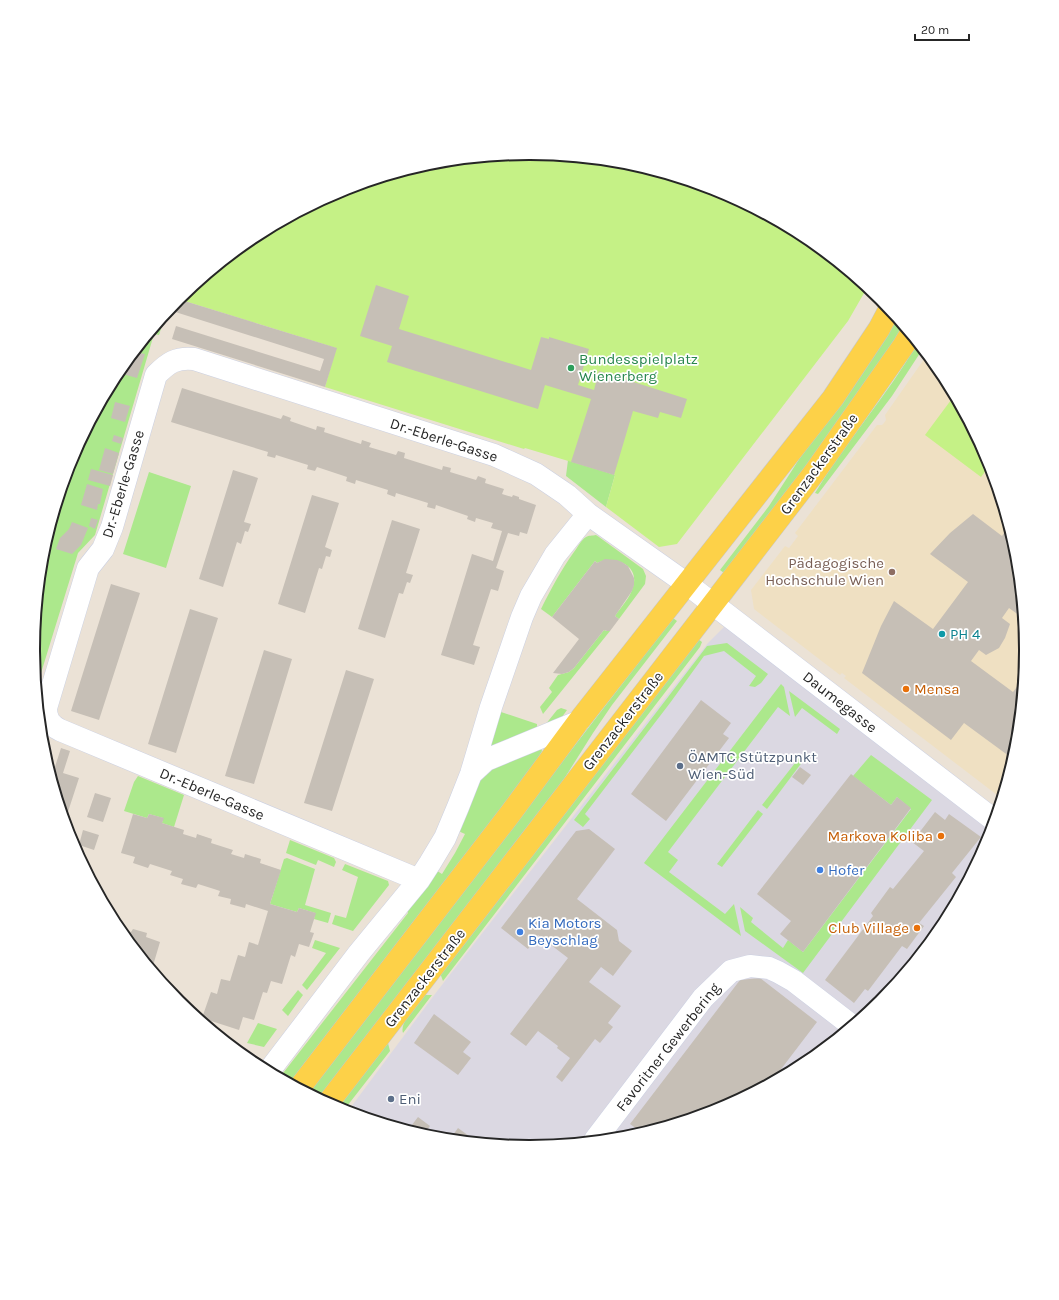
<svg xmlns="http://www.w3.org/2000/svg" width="1059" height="1300" font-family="Karla,sans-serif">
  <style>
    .industrial { fill: #dbd8e2 }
    .education { fill: #efe0c2 }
    .green { fill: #ace88c }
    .pitch { fill: #c5f186 }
    .building { fill: #c6bfb6 }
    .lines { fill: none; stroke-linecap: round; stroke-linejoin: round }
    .street-casing { stroke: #cbd0e2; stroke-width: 23 }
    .primary-casing { stroke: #c7c7c7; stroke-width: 23 }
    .street { stroke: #fff; stroke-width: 22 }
    .primary { stroke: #fdd148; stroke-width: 22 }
    .leisure-dot { fill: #2e9e5b; stroke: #fff; stroke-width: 1.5 }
    .education-dot { fill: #8d6e63; stroke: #fff; stroke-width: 1.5 }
    .culture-dot { fill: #0f9aa8; stroke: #fff; stroke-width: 1.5 }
    .food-dot { fill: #e8710a; stroke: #fff; stroke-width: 1.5 }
    .service-dot { fill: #5c6f8a; stroke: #fff; stroke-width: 1.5 }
    .shop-dot { fill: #3f7fe0; stroke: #fff; stroke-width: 1.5 }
    .labels { text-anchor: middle; stroke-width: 3.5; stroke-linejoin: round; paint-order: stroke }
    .leisure-label { font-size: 15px; fill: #27864d; stroke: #fff; text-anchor: start }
    .street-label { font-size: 15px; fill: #262626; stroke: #fff }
    .education-label { font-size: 15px; fill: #785e54; stroke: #fff; text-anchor: end }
    .culture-label { font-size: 15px; fill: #0d838f; stroke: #fff; text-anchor: start }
    .food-label { font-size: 15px; fill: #c56008; stroke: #fff; text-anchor: end }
    .service-label { font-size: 15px; fill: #4e5e75; stroke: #fff; text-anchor: start }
    .shop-label { font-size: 15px; fill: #366cbe; stroke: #fff; text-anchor: start }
    .rim { fill: none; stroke: #262626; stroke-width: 2 }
  </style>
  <rect width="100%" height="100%" fill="#ebe2d6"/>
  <path class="industrial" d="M732 619 994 820 988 840 942 926 880 1001 805 1063 719 1109 626 1137 529 1146 432 1137 348 1111 438 990 708 643Z"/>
  <path class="education" d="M927 355 942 374 988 460 1017 553 1026 650 1016 747 1001 798 844 678 846 676 842 673 840 675 754 609 751 590 785 546 789 548 798 536 795 533 877 425H882L884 423 886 420 885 415Z"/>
  <path class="green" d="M165 316 159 335 154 334 95 535 78 553 37 686 33 650 43 553 71 460 117 374Z
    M896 318 904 327 842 420 724 573 720 570 769 506 816 433Z
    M917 344 922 350 892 396 818 494 815 493C846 441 887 396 917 344Z
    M568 460 615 475 606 507 566 476Z
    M149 472 191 486 166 568 123 554Z
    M596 535 599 537 643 569 646 576 645 584 619 619 615 616C621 607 630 598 633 587 640 565 615 555 597 563L595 561 552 617 541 609C551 589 561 570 574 552 578 547 581 540 586 537 589 535 592 536 596 535Z
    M673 618 677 621 612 705 593 733 564 779 320 1098 308 1092Z
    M604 630 607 631H610L543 714 540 707 552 692 549 688 558 675 569 672 574 668Z
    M698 639 702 642 700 647 443 981 440 973Z
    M727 643 768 674 761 683 755 687 749 686 756 676 724 651 704 656 670 703 585 814 590 819 583 827 574 820 707 646Z
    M781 684 784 687 790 716 778 707 668 852 678 860 669 872 725 914 734 904 741 936 644 863Z
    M789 691 840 729 837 734 802 708 795 717Z
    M561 708 567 710 562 717 545 725 557 710Z
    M498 711 537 724V730L488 752Z
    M541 748 542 751 534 765 290 1082 280 1077 408 913 406 907 434 869 442 874 455 853 465 834 456 830 484 770Z
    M871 755 932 800 803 973 745 931 740 907 753 918 751 922 783 948 788 940 803 952 911 809 897 797 891 805 853 776Z
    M799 758 803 761 767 809 762 805Z
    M138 776 184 795 174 827 162 823 163 818 149 814 147 818 124 811 134 782Z
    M758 810 763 814 722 867 717 864Z
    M290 840 334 858 336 862 334 867 318 860 316 865 286 853Z
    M287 858 315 869 305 905 331 913 328 923 314 919 315 913 299 908 297 912 270 904 284 859Z
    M345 864 388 881 389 885 353 931 332 924 335 915 346 918 358 877 342 870Z
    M315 940 340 948 307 990 302 985 326 953 312 948Z
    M298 990 303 995 288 1016 282 1010Z
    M424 995H432L403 1033C399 1022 418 1004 424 995Z
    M258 1023 277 1029 264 1047 247 1043Z
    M388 1043 390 1051 344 1110 337 1108Z"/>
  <path class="pitch" d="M530 154 627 163 720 191 806 237 867 288 848 321 677 544 659 547 606 507 615 475 525 448 524 449 325 387 336 348 178 299 254 237 340 191 433 163Z
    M954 396 988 460 990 465 981 477 925 435Z"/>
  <path class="building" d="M376 285 409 296 399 329 531 370 541 337 549 339V337L589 349 578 385 594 390 599 371 687 399 681 418 660 412 658 418 633 411 614 475 571 462 591 399 545 385 538 409 387 362 392 346 360 336Z
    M178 299 337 348 325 387 172 339 176 326 320 371 324 359 169 310Z
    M135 352 145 354 137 378 119 373Z
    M182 388 281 419 283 415 291 418 290 421 316 430 317 426 325 428 324 432 361 444 362 440 371 443 369 447 396 455 398 451 405 453 404 458 442 470 443 466 451 468 450 472 476 480 478 476 486 479 485 483 504 489 502 494 512 497 513 495 519 497V499L536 505 527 534 520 532 519 536 508 533 496 568 504 571 498 591 491 589 473 645 480 647 474 665 441 655 472 554 493 561 502 531 491 528 493 523 476 518 475 522 467 519 468 516 436 505 435 509 427 507 428 503 396 493 395 497 387 494 388 490 356 480 355 484 346 481 347 477 317 467 315 471 307 469 308 465 276 455 275 458 267 456 268 452 171 422Z
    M115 402 130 406 125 422 111 418Z
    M114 435 123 438 121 444 112 441Z
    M105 448 119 453 113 474 99 470Z
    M91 469 113 475 110 486 88 480Z
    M233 470 258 478 244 522 251 524 248 532 245 531 241 544 237 542 223 587 199 579Z
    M87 484 103 489 100 504H98L97 510 81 505Z
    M312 495 339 503 325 547 332 550 330 557 326 556 322 569 319 568 305 613 278 604Z
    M973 514 1002 536 1008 527 1017 553 1023 618 1009 608 1002 618 1010 624 1005 638 999 648 986 655 979 650 971 661 1013 692 1023 679 1016 747 1013 759 964 723 951 740 862 673 881 626 894 601 933 629 968 582 930 554 950 533Z
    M91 518 98 520 95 529 89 526Z
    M392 520 420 529 406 573 413 575 410 583 407 582 403 594 399 593 385 638 358 629Z
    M72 522 88 528 81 545 72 554 56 549 60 538 69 529Z
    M605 559 617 560 622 562 628 566 634 578V585L632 591 615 616 619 619 610 631H607L604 630 574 668 569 672 562 674 553 673 579 639 552 617 595 561 597 563Z
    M111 584 140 593 99 720 71 711Z
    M190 609 218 618 176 753 148 744Z
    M264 650 292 659 254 784 225 776Z
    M346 670 374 679 332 811 304 803Z
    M701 700 731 723 723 734 729 738 666 821 631 794Z
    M61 748 70 751 63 773 79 778 65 821 49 768 54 770Z
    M800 767 811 775 803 785 792 777Z
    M851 774 891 805 897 797 911 808 803 952 780 934 791 921 757 894Z
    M95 793 111 798 103 822 87 817Z
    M935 812 945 820 949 814 981 837 952 873 956 877 919 923 924 926 907 949 902 946 868 991 865 989 854 1003 825 980 873 916 871 913 890 887 893 889 924 851 912 842Z
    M133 814 147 818 149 814 164 818 162 823 184 830 183 834 196 838 197 834 212 839 211 843 233 850 231 854 244 858 245 854 261 859 260 863 281 870 270 904 297 912 299 908 316 913 310 932 314 933 309 947 299 944 295 957 291 955 282 984 271 981 267 993 263 992 254 1020 243 1017 239 1030 202 1018 211 992 217 994 221 979 230 981 238 955 245 957 249 942 258 945 268 911 246 904 245 908 230 904 231 899 218 896 220 891 214 889 198 884 196 888 181 884 183 879 170 875 172 871 150 864 148 868 133 863 135 857 121 853Z
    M589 829 615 849 577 899 617 930 619 941 632 951 613 976 601 967 589 982 621 1006 608 1023 613 1027 600 1043 595 1039 562 1082 556 1077 570 1058 557 1048 558 1046 538 1031 526 1046 510 1034 568 958 538 935 528 949 501 928 576 831Z
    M83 830 99 835 94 850 79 845Z
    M119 928 131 932 133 929 147 933 146 937 160 942 152 969Z
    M760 978 817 1022 772 1081 719 1109 641 1132 630 1124 740 980Z
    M434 1014 471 1042 463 1052 471 1058 458 1075 414 1043Z
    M418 1117 430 1126 424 1134 408 1130Z
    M458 1128 476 1141 450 1139Z"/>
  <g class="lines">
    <defs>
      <path id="street" d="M471 774 486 760 578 722
        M419 880 60 730C50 725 46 719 46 708L88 568 103 549 112 527 156 375C168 363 176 357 194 359L494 455 536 474 567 495 588 514 687 584 994 820
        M269 1071 359 953 419 880 430 863 445 838 458 807 471 774 491 707 522 617 531 596 555 555 588 514
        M595 1140 703 998 731 971 750 966 769 968 778 972 794 981 851 1025"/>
      <path id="primary" d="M300 1087 510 814 578 722 833 398 879 329 889 310
        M328 1103 814 473 904 345 910 335"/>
    </defs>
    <use href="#street" class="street-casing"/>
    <use href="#primary" class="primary-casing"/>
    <use href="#street" class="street"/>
    <use href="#primary" class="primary"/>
  </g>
  <circle class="leisure-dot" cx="571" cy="368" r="4"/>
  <circle class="education-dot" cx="892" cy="572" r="4"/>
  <circle class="culture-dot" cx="942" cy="634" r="4"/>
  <g class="food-dot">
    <circle cx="906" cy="689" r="4"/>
    <circle cx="941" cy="836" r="4"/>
    <circle cx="917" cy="928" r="4"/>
  </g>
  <g class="service-dot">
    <circle cx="680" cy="766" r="4"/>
    <circle cx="391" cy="1099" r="4"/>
  </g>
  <g class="shop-dot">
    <circle cx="820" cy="870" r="4"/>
    <circle cx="520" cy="932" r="4"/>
  </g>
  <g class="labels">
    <g class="leisure-label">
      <text x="579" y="364">Bundesspielplatz<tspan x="579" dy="17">Wienerberg</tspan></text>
    </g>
    <g class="street-label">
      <text transform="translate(444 440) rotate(18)" y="5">Dr.-Eberle-Gasse</text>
      <text transform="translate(819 464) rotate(-54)" y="5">Grenzackerstraße</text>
      <text transform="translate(123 484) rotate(-73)" y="5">Dr.-Eberle-Gasse</text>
      <text transform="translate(840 702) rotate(38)" y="5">Daumegasse</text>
      <text transform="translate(623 721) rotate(-52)" y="5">Grenzackerstraße</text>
      <text transform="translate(212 794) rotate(23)" y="5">Dr.-Eberle-Gasse</text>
      <text transform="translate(425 978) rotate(-52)" y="5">Grenzackerstraße</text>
      <text transform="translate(668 1047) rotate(-52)" y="5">Favoritner Gewerbering</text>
    </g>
    <g class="education-label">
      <text x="884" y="568">Pädagogische<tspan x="884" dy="17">Hochschule Wien</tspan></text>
    </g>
    <g class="culture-label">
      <text x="950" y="639">PH 4</text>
    </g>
    <g class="food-label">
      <text x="914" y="694" text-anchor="start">Mensa</text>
      <text x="933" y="841">Markova Koliba</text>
      <text x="909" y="933">Club Village</text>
    </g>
    <g class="service-label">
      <text x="688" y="762">ÖAMTC Stützpunkt<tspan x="688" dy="17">Wien-Süd</tspan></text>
      <text x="399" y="1104">Eni</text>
    </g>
    <g class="shop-label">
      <text x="828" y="875">Hofer</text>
      <text x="528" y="928">Kia Motors<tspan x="528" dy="17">Beyschlag</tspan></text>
    </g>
  </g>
  <path d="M0 0H1059V1300H0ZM529 160H530A489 489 0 0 1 1019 649V651A489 489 0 0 1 530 1140H529A489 489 0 0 1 40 651V649A489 489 0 0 1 529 160Z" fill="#fff" fill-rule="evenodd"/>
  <path class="rim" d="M529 160H530A489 489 0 0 1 1019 649V651A489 489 0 0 1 530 1140H529A489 489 0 0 1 40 651V649A489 489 0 0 1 529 160Z"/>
  <path d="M915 34v6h54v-6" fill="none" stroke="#262626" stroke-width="2"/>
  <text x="921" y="34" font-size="12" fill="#262626" stroke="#ffffff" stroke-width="3" paint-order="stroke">20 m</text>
</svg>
